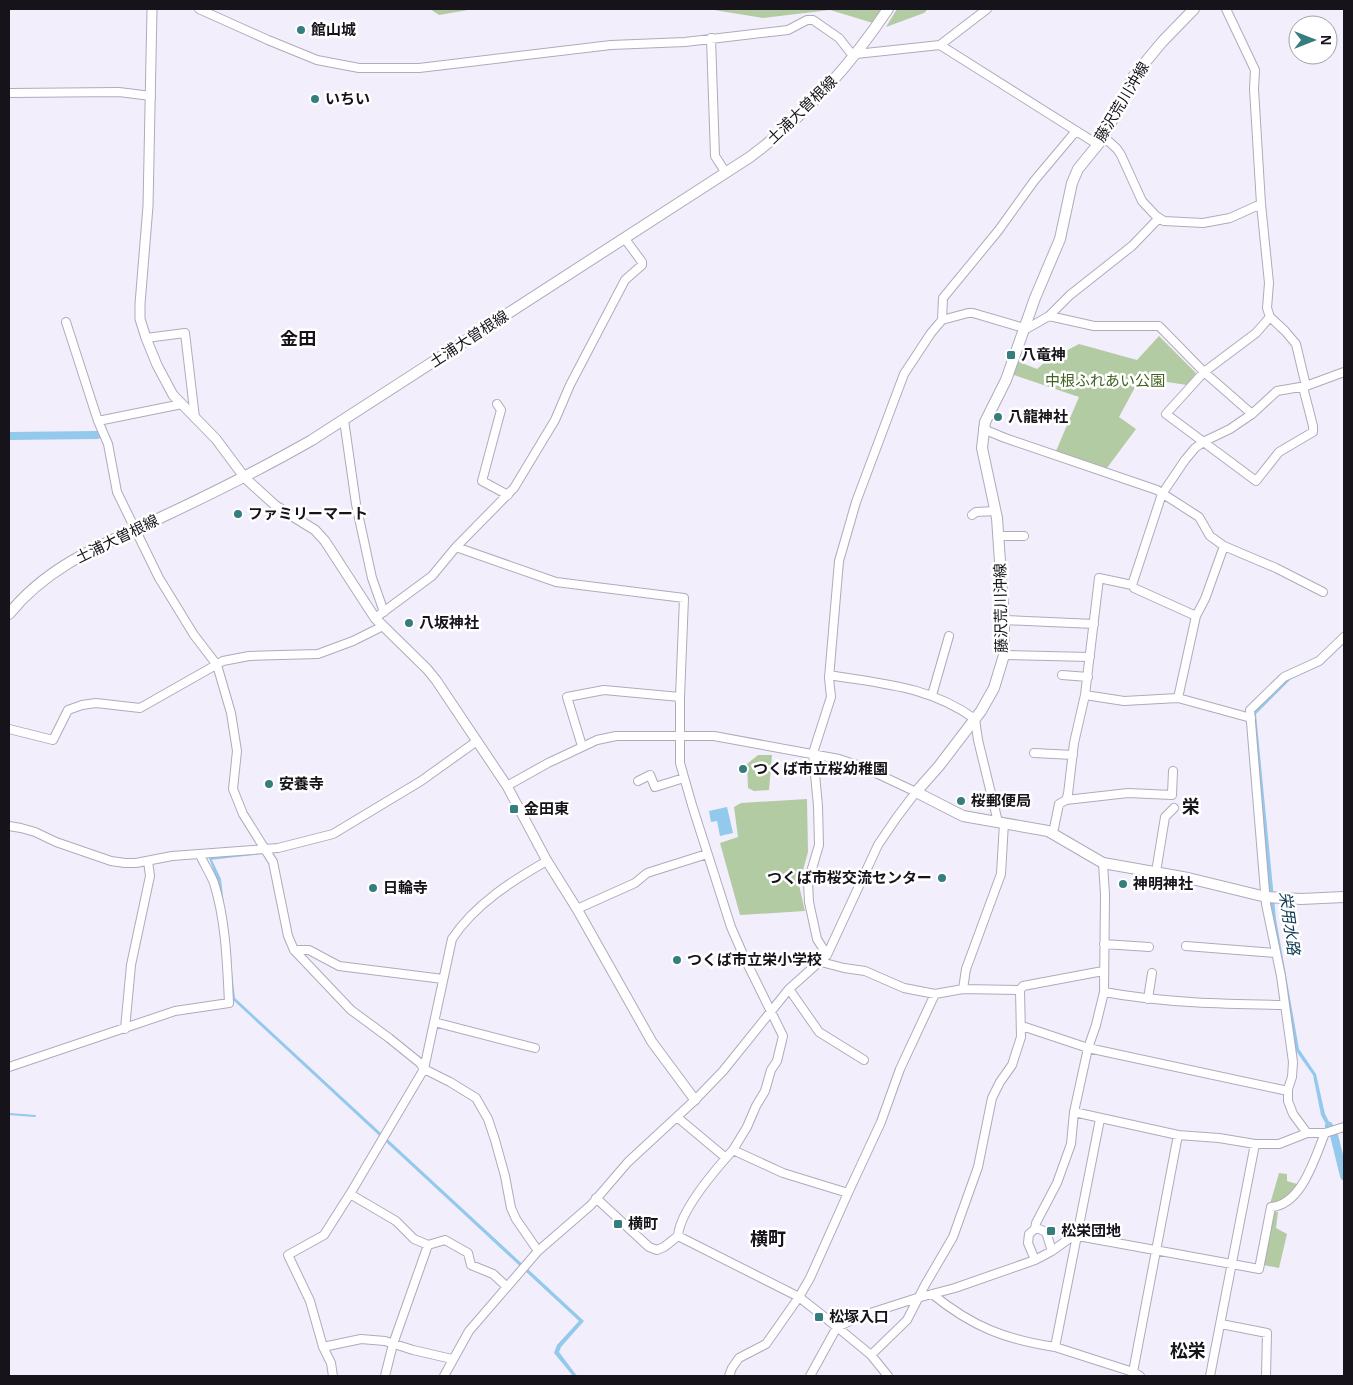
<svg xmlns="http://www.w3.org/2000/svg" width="1353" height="1385" font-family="Arial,'Noto Sans JP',sans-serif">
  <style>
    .green { fill: #b3cba3 }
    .water { fill: #92c9ec }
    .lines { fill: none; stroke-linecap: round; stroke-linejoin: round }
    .stream { stroke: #92c9ec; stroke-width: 2 }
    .canal { stroke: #92c9ec; stroke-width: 8 }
    .minor-casing { stroke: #b0aabb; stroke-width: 10 }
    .tertiary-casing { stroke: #b0aabb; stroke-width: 11 }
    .secondary-casing { stroke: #b0aabb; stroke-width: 12 }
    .minor { stroke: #fff; stroke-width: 8 }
    .tertiary { stroke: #fff; stroke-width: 9 }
    .secondary { stroke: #fff; stroke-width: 10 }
    .poi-dot { fill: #357e7d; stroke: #fff; stroke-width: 2 }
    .labels { text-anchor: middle; stroke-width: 5; stroke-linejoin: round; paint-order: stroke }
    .poi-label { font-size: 15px; font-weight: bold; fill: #16131a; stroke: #fff; text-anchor: start }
    .street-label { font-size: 15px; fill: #16131a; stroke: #fff }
    .park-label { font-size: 15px; fill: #3f631f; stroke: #fff }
    .water-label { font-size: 16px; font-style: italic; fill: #0e3c54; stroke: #fff }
    .quarter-label { font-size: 18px; font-weight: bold; fill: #16131a; stroke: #fff }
  </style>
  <rect width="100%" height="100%" fill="#f3eefc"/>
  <path class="green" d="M430 9H474L439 15Z
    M708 9H881L873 23 830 10 763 18Z
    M897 9H928L924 13 886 27Z
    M1159 336 1196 373 1187 385 1140 378 1119 417 1136 429 1107 468 1056 451 1079 397 1011 374 1017 361 1037 369 1045 362 1079 344 1137 360Z
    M758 755H772L769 790 754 791 748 788 747 764Z
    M807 799 808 852 799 885 805 911 740 915 720 843 738 837 734 807 741 803Z
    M1279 1173 1287 1174V1181L1297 1184C1292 1195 1284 1204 1270 1204Z
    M1273 1211 1278 1212 1276 1228 1287 1234 1279 1268 1263 1265Z"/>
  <path class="water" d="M1344 640V644L1322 665 1291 679 1256 714 1276 919 1299 1049 1316 1074 1325 1114 1336 1135 1332 1136 1321 1115 1313 1075 1296 1051 1272 919 1253 711 1288 676 1319 663Z
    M727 807 733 833 720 836 717 821 711 822 709 811Z
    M209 858 212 860 221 879 235 998 584 1321 561 1347 559 1352 577 1376H573L554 1353 557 1345 579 1321 232 999 217 880Z"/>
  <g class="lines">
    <path class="stream" d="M210 859 262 853
      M9 1114 35 1116"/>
    <path class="canal" d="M9 436 97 435
      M1329 1126 1334 1135 1344 1176"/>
    <defs>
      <path id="minor" d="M199 9 268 40 317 60 359 68H419L611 45 685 42 788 30 807 20H813L839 38 850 52 856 54 940 45 987 9
        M1226 9 1255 70 1254 89 1261 204 1269 283 1267 308 1270 317 1285 331 1296 344 1306 386
        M711 38 715 156 726 173
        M940 45 1097 144
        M9 93 119 92 151 96
        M1104 137 1117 149 1121 155 1142 201 1156 216 1164 221 1203 223 1230 218 1261 204
        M1049 316 1070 295 1132 246 1159 218
        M1270 317 1256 333 1204 372 1166 414 1256 481 1279 452 1313 432V426L1303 387
        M942 320 943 298 998 231 1034 181 1076 131
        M66 322 98 421 108 444 117 492 159 578 194 635 217 665 231 713 237 751 233 789 243 814 273 862 288 936 294 950 351 1010 389 1038 420 1063 424 1069 450 1082 476 1098 488 1119 495 1140 505 1176 511 1208 516 1219 538 1251
        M146 338 185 333 195 418
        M497 404 501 410 482 481 508 495
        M344 420 356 504 372 578 384 612
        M98 421 182 404
        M983 429 1005 438 1157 490 1199 517 1210 536 1224 546 1276 568 1323 592
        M972 515 976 512 996 511
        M999 536H1024
        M456 547 556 582 684 598 680 697V763L692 805 731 927 745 959 783 1036 777 1061 771 1070 765 1091 756 1106 747 1127 733 1150 783 1173 848 1193 810 1278 799 1297 766 1344 739 1358 732 1368 729 1376
        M1196 616 1205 599 1224 546
        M375 618 432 576 456 547 514 488 555 420 570 385 625 280 642 265V262L625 239
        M1004 620 1094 624
        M1004 655 1090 657
        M829 675C883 684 929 686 975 719L978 740 998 822
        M1062 675 1088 677
        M932 695 949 636
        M1085 695 1124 701 1178 698 1196 616 1134 588 1132 585
        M1178 698 1251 718
        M9 729 53 740 68 710 82 705 96 703 140 708 223 661 249 656 318 654 353 641 383 626
        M582 746 567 697 604 690 680 697
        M1034 753 1073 755
        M638 781 650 775 655 787 684 778
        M1066 800 1128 793 1172 795 1173 771
        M9 826 21 828 35 832 56 842 111 861 125 863H136L172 856 278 848 333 834 421 781 477 741
        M1053 833 1059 804 1066 800 1068 794 1074 743 1085 695 1099 578 1132 585 1162 494 1185 460 1195 448 1205 441 1230 429 1252 414 1277 391 1306 386 1344 372
        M1156 872 1165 817 1174 808
        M577 909 635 883 647 873 707 854
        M1104 944 1149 947
        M1186 946 1276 953
        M294 950H309L339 966 443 979
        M827 955 817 939 809 902 808 882 819 845 818 806 813 753 831 697 829 678 839 561 856 502 904 374 931 333 942 320 968 313H973L1024 328H1028L1049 316 1094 326H1159L1204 372 1252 414
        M821 962 844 968 865 971 904 988 935 994 963 989 1020 990 1023 986 1103 971
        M789 989 819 1032 864 1060
        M963 989 966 969 1001 874 1004 823
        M1104 992C1164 1003 1224 1004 1285 1005
        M1148 999 1152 973
        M434 1022 535 1048
        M1022 1026 1088 1048 1288 1091
        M125 1029 131 965 150 876 148 861
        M9 1067 175 1011 229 1003C227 964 226 921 214 883 210 873 204 864 200 855
        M1074 1112 1178 1135 1219 1138 1255 1144H1279L1307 1133H1325L1344 1127
        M677 1117 726 1158
        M1100 1119 1055 1347 1133 1372 1140 1376
        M1307 1133 1293 1114 1288 1101V1089L1292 1077 1293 1062 1281 976 1266 904 1250 710 1284 677 1319 661 1344 637
        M848 1193 881 1122 900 1069 935 994
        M350 1194 396 1221 414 1239 428 1245 445 1240 468 1253 471 1265 493 1274 506 1286
        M596 1198 649 1247 657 1250 664 1247 678 1236 799 1297 837 1327 861 1316 917 1298 955 1288 1035 1260 1052 1251 1070 1238 1078 1236 1259 1269 1271 1207C1302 1205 1315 1157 1325 1133
        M1035 1229H1039L1046 1232 1052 1251
        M678 1236C680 1210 715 1170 733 1150
        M1035 1260 1028 1243 1029 1234 1035 1229 1036 1223 1057 1183 1071 1144 1074 1112 1088 1048 1096 1025 1104 992 1105 895 1103 863
        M932 1294C973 1327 1004 1339 1055 1347
        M1221 1324 1267 1333 1266 1376
        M323 1347 361 1339 385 1341 413 1350 452 1359
        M871 1355 907 1320 925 1285 953 1237 978 1167 992 1098 1000 1082 1012 1065 1021 1037 1020 990
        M1133 1372 1178 1135
        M333 1376 331 1363 323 1347 310 1301 288 1255 324 1235 350 1194 424 1069 452 939C474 905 513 880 547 861
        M385 1376 393 1344 428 1245
        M444 1376 469 1331 538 1251 591 1205 628 1162 695 1100 723 1071 789 989 827 955 878 845 897 817 916 792 863 767 839 759 714 736H616L597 740 548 763 507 786
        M810 1376 837 1327 871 1355 888 1376
        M1210 1376 1255 1144"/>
      <path id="tertiary" d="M152 9 148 206 140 304V319L146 338 157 365 173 395 216 439 245 478 276 506 315 530 325 541 375 618 427 669 436 680 507 786 547 861 577 909 652 1042 695 1100"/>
      <path id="secondary" d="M1194 9 1162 42 1133 77 1104 137 1078 169 1072 183 1060 239 1035 298 1006 380 985 422 982 448 997 518 1004 620V655L994 688 981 711 939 766 916 792 963 816 1048 831 1103 863 1188 878 1266 897 1301 899 1344 897
        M9 614C50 563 106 544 162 517 213 493 263 468 312 440L750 157C805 116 850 66 888 9"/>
    </defs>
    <use href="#minor" class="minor-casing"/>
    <use href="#tertiary" class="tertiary-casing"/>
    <use href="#secondary" class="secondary-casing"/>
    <use href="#minor" class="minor"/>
    <use href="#tertiary" class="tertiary"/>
    <use href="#secondary" class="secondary"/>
  </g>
  <g class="poi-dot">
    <circle cx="301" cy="30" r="5"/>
    <circle cx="315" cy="99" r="5"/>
    <rect x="1006" y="350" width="10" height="10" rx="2.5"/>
    <circle cx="998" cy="417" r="5"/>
    <circle cx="238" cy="514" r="5"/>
    <circle cx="409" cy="623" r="5"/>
    <circle cx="743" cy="769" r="5"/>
    <circle cx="269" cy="784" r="5"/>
    <circle cx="961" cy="801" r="5"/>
    <rect x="509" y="804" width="10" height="10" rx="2.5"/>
    <circle cx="942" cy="878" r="5"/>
    <circle cx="1123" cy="884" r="5"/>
    <circle cx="373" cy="888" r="5"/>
    <circle cx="677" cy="960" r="5"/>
    <rect x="613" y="1219" width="10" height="10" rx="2.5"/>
    <rect x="1046" y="1226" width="10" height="10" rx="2.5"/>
    <rect x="814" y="1312" width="10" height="10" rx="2.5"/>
  </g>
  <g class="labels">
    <g class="poi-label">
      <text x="311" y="35">館山城</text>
      <text x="325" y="104">いちい</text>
      <text x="1021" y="360">八竜神</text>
      <text x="1008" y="422">八龍神社</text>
      <text x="248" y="519">ファミリーマート</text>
      <text x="419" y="628">八坂神社</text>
      <text x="753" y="774">つくば市立桜幼稚園</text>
      <text x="279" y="789">安養寺</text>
      <text x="971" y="806">桜郵便局</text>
      <text x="524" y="814">金田東</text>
      <text x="932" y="883" text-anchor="end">つくば市桜交流センター</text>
      <text x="1133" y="889">神明神社</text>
      <text x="383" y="893">日輪寺</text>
      <text x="687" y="965">つくば市立栄小学校</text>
      <text x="628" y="1229">横町</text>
      <text x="1061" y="1236">松栄団地</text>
      <text x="829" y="1322">松塚入口</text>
    </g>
    <g class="street-label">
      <text transform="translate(1122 102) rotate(-59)" y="5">藤沢荒川沖線</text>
      <text transform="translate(802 110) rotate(-44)" y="5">土浦大曽根線</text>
      <text transform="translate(469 339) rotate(-33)" y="5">土浦大曽根線</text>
      <text transform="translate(117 539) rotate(-26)" y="5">土浦大曽根線</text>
      <text transform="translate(1001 608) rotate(-91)" y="5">藤沢荒川沖線</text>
    </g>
    <g class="park-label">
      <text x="1105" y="386">中根ふれあい公園</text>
    </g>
    <g class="water-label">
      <text transform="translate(1290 923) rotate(82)" y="6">栄用水路</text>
    </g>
    <g class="quarter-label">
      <text x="298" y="345">金田</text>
      <text x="1191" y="813">栄</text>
      <text x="768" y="1245">横町</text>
      <text x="1188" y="1357">松栄</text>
    </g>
  </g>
  <rect width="1353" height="1385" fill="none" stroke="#16131a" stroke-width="20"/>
  <g transform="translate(1313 40) rotate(90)"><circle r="24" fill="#ffffff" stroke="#a2a1a3"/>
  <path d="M0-4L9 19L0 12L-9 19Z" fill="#357e7d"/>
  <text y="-8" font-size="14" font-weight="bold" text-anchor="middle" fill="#16131a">N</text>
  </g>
</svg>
